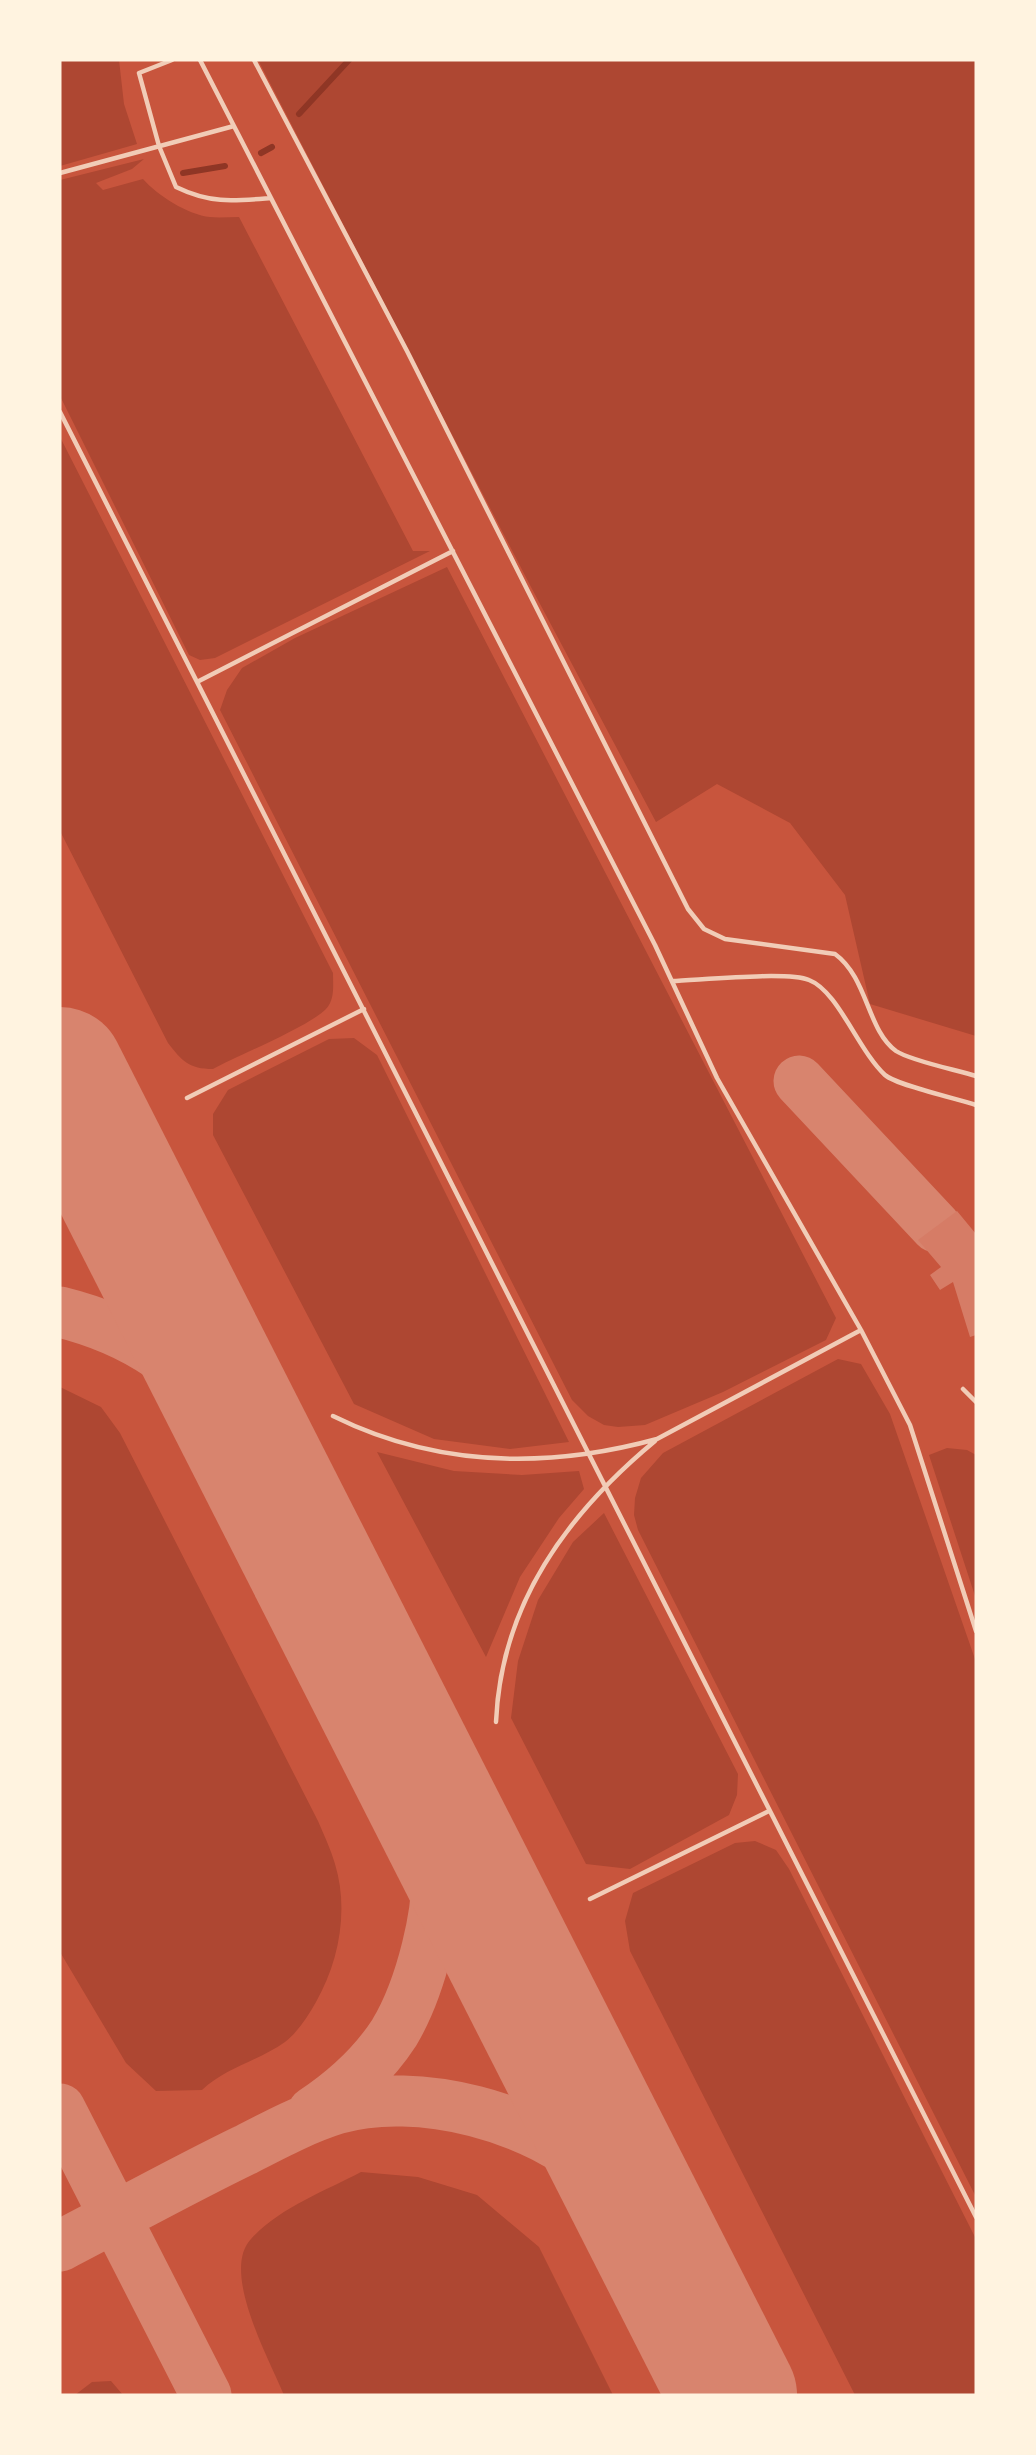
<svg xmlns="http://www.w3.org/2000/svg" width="1036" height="2455" font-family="'Roboto Condensed',sans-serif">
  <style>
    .green { fill: #ae4732 }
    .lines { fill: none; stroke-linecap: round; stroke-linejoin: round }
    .stream { stroke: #8f3625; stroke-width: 6 }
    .taxiway { stroke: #d8846e; stroke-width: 51 }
    .runway { stroke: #d8846e; stroke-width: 128 }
    .building { fill: #d67c66 }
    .service { stroke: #f1ccb7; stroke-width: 4.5 }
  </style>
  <rect width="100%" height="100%" fill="#c8553d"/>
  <path class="green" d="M60 60H119L124 104 137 144 60 166Z
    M258 60H976V1036L870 1004 845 895 790 823 717 784 656 822 531 587Z
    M144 159 132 169 96 183 103 190 143 179C157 195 188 215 210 217 219 218 229 217 239 217L413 551H430L215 658 200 660 189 655 60 396V180Z
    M60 437 333 973C333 986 335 999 326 1009 310 1026 237 1056 213 1069 189 1069 182 1061 168 1043L60 831Z
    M447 567 836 1318 826 1340 723 1392 645 1425 618 1427 604 1425 588 1416 572 1400 220 710 227 690 242 668 295 638Z
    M354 1038 377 1055 569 1442 510 1449 434 1439 354 1404 213 1135V1114L228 1090 329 1039Z
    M838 1359 861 1364 890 1414 976 1662V2197L638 1530 634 1515 635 1498 641 1478 663 1453Z
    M60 1387 101 1407 120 1433 318 1821C324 1835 331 1850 335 1864 349 1910 339 1962 316 2002 308 2016 298 2032 285 2042 258 2061 225 2068 202 2090L156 2091 126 2063 60 1952Z
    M947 1448 967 1450 976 1455V1599L929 1455Z
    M377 1452 454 1471 522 1475 579 1471 584 1489 559 1518 520 1577 486 1657Z
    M604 1513 738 1774 737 1795 729 1815 630 1869 586 1864 511 1718 518 1661 538 1600 573 1542Z
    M755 1841 776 1850 789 1869 976 2239V2395H855L630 1951 625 1921 633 1893 735 1843Z
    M361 2172 418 2177 477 2195 539 2247 613 2395H284C270 2360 220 2272 251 2239 279 2208 325 2191 361 2172Z
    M111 2381 123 2395H75L92 2382Z"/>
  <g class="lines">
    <path class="stream" d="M299 114 349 60
      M261 153 272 147
      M183 173 225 166"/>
    <path class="taxiway" d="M799 1081 936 1227
      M60 1312C141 1332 184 1368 240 1428
      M60 2109 206 2395
      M313 2112C343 2092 374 2064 394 2033 420 1990 442 1908 436 1858 431 1816 416 1779 402 1740
      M60 2246C122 2214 183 2180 245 2150 274 2135 304 2119 336 2109 417 2085 539 2117 598 2175 627 2203 648 2236 669 2269"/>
    <path class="runway" d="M60 1071 733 2395"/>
  </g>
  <path class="building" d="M957 1211 976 1234V1335L970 1337 953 1282 940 1290 930 1275 941 1267 918 1240Z"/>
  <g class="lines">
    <path class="service" d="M172 60 139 73 159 146 176 187C211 204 234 201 271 198
      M200 60 655 945 717 1078 861 1330 910 1425 976 1631
      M254 60 407 351 688 909 704 929 725 939 835 954C868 978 867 1030 896 1051 911 1061 957 1070 976 1076
      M60 173 234 126
      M60 412 976 2217
      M197 682 453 551
      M672 981C700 980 788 971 809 980 838 991 858 1050 885 1075 896 1085 958 1099 976 1105
      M187 1098 364 1009
      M963 1389 976 1402
      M333 1416C436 1467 547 1469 657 1439L861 1330
      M496 1722C501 1604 567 1514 655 1441
      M590 1899 769 1811"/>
  </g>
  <rect width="1036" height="2455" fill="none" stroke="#fff3e0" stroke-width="123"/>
</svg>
